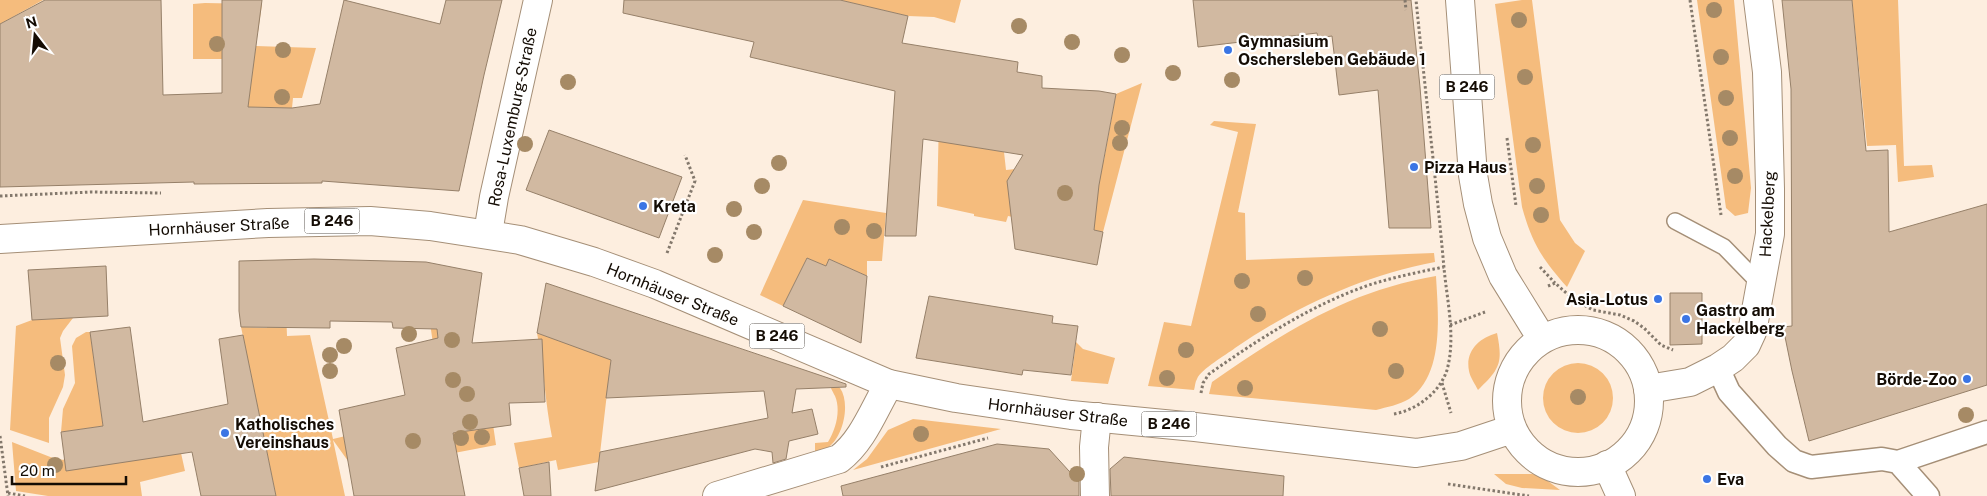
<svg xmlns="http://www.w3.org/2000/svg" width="1987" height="496" font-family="'Public Sans',sans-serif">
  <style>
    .green { fill: #f5bc7d }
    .building { fill: #d1b9a1; stroke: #968069 }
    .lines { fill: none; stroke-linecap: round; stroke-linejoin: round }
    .service-casing { stroke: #a58f77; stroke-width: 18 }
    .pedestrian-casing { stroke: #a58f77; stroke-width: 25 }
    .minor-casing { stroke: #a58f77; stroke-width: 30 }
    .primary-casing { stroke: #a58f77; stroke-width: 30 }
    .path { stroke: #83786c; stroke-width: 3; stroke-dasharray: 2.5 2.5; stroke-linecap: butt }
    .service { stroke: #fff; stroke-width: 15 }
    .pedestrian { stroke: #fff; stroke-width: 22 }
    .minor { stroke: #fff; stroke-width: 28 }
    .primary { stroke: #fff; stroke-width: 28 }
    .tree { fill: #a68a65 }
    .poi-dot { fill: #3b75e4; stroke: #fff; stroke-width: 2 }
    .labels { text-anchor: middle; stroke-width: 4.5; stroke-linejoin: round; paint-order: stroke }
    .shield { fill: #fff; stroke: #5a554f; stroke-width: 1 }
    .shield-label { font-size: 15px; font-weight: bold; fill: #140c04 }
    .poi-label { font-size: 16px; font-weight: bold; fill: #140c04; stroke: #fff; text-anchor: start }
    .street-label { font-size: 16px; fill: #140c04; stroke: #fff }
  </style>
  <rect width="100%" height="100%" fill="#fdeedf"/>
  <path class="green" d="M0 0H43L0 24Z
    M840 0H961L955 23 934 17 908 16Z
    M1522 0H1532L1560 220 1575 243 1585 251 1567 287C1542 259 1532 243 1522 207L1495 4Z
    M1697 0H1734L1751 188 1748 213 1735 216 1726 208Z
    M1852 0H1898L1904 166 1932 165 1934 177 1898 182 1896 145 1867 146Z
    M205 3 262 4 258 32H238V46H222V59H193V4Z
    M256 46 316 48 302 98H293L292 108 247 107Z
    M1142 83 1103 232 1042 220 1041 223 1008 216 1006 222 974 216V214L937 206 939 117 973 123 974 147 1004 152 1006 170 1104 160 1116 94Z
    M1214 121 1256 124 1238 212 1245 213 1246 260 1434 253 1435 262C1362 276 1297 306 1235 348 1226 355 1201 369 1197 379 1195 382 1195 387 1194 390L1148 386 1164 322 1191 326 1238 132 1210 125Z
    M803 200 886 213 882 261H867V276L829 259 826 266 807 258 783 306 760 295Z
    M1436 276C1438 313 1445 375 1409 399 1399 405 1387 407 1376 410L1209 394 1212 382C1284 332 1348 291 1436 276Z
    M268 310H286L287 336 310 335 333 439 358 433 348 461 333 440 345 496H276L241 327 267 328Z
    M73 318 63 331 60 338 65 375 63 387 49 418V443L10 430 16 326 32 320Z
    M430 323 459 325 490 404 496 445 449 454Z
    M86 332H90L103 426 61 432 63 409 75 383 72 346 76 338Z
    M537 333 611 359 599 462 558 470 556 460 519 468 514 443 552 437C545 402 544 368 537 333Z
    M1497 333C1503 363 1500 369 1478 390 1475 384 1470 377 1469 371 1465 351 1479 338 1497 333Z
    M1076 342 1083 349 1115 358 1108 384 1071 381Z
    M1543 398a35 35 0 1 1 70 0a35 35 0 1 1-70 0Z
    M830 381C833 383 837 385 840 388 851 404 843 439 826 449 823 451 819 451 815 452V443L828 442C836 429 841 410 835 396 832 390 830 388 830 381Z
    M913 419 923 420 1001 429 853 470 867 459 888 430Z
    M12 442 58 460 181 453 185 471 140 482 142 496H48L16 491Z
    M1494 474H1532L1541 476 1560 490 1522 488 1506 484Z"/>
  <path class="building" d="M45 0H161L163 95 222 93V0H262L248 107 292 108 320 104 344 0 440 24 446 0H502L484 75 459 191 322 181V183L194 184V182L0 187V24Z
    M624 0H840L908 16 902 43 1018 62 1017 72 1042 76V88L1099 91 1116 94 1099 185 1094 230 1103 232 1097 265 1015 249 1007 181 1023 155 923 139 916 236H885L895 91 750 57 754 42 623 13Z
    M1193 0H1411L1420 87 1431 228H1389L1378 90 1339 95 1332 36 1318 38 1317 33 1198 47Z
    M1782 0H1852L1866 151 1888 150 1889 232 1987 204V385L1809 441 1792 371 1783 327 1792 326 1791 89Z
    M549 130 682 177 659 238 526 190Z
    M807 258 826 266 829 259 867 276 861 343 783 306Z
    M314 259 426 262 482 273 472 343 542 339 545 402 509 403 511 425 453 433 465 496H354L339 410 405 395 396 348 438 338 437 329 393 328 392 322 330 321V328L241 327 239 311V261Z
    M106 266 108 316 32 320 28 270Z
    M546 283 846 384V387L796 389 792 413 812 409 818 434 789 441 786 459 773 463 772 452 755 449 595 491 600 452 768 418 764 391 606 398 611 360 537 333Z
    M1670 293H1702V344L1670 345Z
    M929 296 1053 316 1052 323 1078 326 1071 375 1023 370 1022 375 916 358Z
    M130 327 143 422 228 404 219 339 243 335 276 496H201L192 452 66 471 61 432 103 426 90 332Z
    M997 444 1049 449 1079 482V496H843L841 486Z
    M1124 457 1284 476 1283 496H1111L1110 469Z
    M549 462 551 496H524L519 468Z"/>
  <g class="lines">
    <defs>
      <path id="service" d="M1675 221 1724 247 1761 285"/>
      <path id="pedestrian" d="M1718 368 1729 392 1777 446 1794 461 1811 467 1882 459 1898 462 1987 432
        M1898 462 1928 496"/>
      <path id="minor" d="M488 233 494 197 538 0
        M1648 389 1690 382 1718 368 1733 358 1746 345 1752 332 1770 234V189L1767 72 1758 0
        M1607 465 1621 496
        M717 496 839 459C863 441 874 409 889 384
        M1095 496 1094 447 1097 417"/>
      <path id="primary" d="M1460 0 1473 175 1478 204 1487 238 1503 276 1542 339
        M0 239 268 223 370 221 430 226 520 240 594 262 655 284 889 384 956 398 1071 415 1195 427 1416 453 1461 446 1512 429
        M1507 401a71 71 0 1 1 142 0a71 71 0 1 1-142 0Z"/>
    </defs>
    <use href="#service" class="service-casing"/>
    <use href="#pedestrian" class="pedestrian-casing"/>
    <use href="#minor" class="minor-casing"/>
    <use href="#primary" class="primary-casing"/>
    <path class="path" d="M1405 0 1406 10
      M1690 0 1721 215
      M1507 138 1516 206
      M0 196 91 192 161 193
      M667 253 695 181 685 155
      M1540 267 1555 283
      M1548 286 1555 283 1573 299 1593 310 1620 315 1634 321 1644 328 1661 345 1673 350
      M1450 325 1485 312
      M1442 383 1451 413
      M1201 393 1203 383 1209 374C1259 339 1311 305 1369 285 1394 277 1419 272 1444 267
      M1394 414C1417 410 1440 392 1447 370 1456 337 1447 301 1444 268 1436 179 1425 89 1416 0
      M0 436 8 496
      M881 467 988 438
      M1448 484 1529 496
      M8 493 25 496"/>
    <use href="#service" class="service"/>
    <use href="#pedestrian" class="pedestrian"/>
    <use href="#minor" class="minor"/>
    <use href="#primary" class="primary"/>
  </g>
  <g class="tree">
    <circle cx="1714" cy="10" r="8"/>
    <circle cx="1519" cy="20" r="8"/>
    <circle cx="1019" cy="26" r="8"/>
    <circle cx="1072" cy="42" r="8"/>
    <circle cx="217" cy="44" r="8"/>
    <circle cx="283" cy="50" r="8"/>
    <circle cx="1122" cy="55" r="8"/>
    <circle cx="1721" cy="57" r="8"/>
    <circle cx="1173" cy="73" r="8"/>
    <circle cx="1525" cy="77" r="8"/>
    <circle cx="1232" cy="80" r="8"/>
    <circle cx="568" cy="82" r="8"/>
    <circle cx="282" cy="97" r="8"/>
    <circle cx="1726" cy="98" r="8"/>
    <circle cx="1122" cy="128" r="8"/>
    <circle cx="1730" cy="138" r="8"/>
    <circle cx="1120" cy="143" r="8"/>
    <circle cx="525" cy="144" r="8"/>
    <circle cx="1533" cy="145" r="8"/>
    <circle cx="779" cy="163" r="8"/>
    <circle cx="1735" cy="176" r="8"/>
    <circle cx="762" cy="186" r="8"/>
    <circle cx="1537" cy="186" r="8"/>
    <circle cx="1065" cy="193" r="8"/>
    <circle cx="734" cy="209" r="8"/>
    <circle cx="1541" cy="215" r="8"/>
    <circle cx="842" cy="227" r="8"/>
    <circle cx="874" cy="231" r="8"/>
    <circle cx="754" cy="232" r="8"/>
    <circle cx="715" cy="255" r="8"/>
    <circle cx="1305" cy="278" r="8"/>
    <circle cx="1242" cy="281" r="8"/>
    <circle cx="1258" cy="314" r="8"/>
    <circle cx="1380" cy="329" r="8"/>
    <circle cx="409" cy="334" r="8"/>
    <circle cx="452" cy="340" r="8"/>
    <circle cx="344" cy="346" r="8"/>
    <circle cx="1186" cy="350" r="8"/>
    <circle cx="330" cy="355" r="8"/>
    <circle cx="58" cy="363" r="8"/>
    <circle cx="330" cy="371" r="8"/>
    <circle cx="1396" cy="371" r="8"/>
    <circle cx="1167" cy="378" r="8"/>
    <circle cx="453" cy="380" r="8"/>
    <circle cx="1245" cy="388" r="8"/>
    <circle cx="467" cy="394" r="8"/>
    <circle cx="1578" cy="397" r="8"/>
    <circle cx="1966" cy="415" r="8"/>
    <circle cx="470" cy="422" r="8"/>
    <circle cx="921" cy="434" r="8"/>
    <circle cx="482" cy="437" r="8"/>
    <circle cx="461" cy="438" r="8"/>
    <circle cx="413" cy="441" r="8"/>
    <circle cx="55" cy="465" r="8"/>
    <circle cx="1077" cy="474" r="8"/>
  </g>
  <g class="poi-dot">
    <circle cx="1228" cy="50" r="5"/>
    <circle cx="1414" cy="167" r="5"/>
    <circle cx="643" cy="206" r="5"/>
    <circle cx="1658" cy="299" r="5"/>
    <circle cx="1686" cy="319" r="5"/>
    <circle cx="1967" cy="379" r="5"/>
    <circle cx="225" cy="433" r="5"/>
    <circle cx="1707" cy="479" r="5"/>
  </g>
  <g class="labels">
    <g class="shield">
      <rect x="1439.5" y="74.5" width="55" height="25" rx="4"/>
      <rect x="304.5" y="208.5" width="55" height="25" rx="4"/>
      <rect x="749.5" y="323.5" width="55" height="25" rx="4"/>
      <rect x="1141.5" y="411.5" width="55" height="25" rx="4"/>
    </g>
    <g class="shield-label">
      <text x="1467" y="92">B 246</text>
      <text x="332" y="226">B 246</text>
      <text x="777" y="341">B 246</text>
      <text x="1169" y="429">B 246</text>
    </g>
    <g class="poi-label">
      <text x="1238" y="47">Gymnasium<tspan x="1238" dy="18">Oschersleben Gebäude 1</tspan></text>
      <text x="1424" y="173">Pizza Haus</text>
      <text x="653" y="212">Kreta</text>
      <text x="1648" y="305" text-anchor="end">Asia-Lotus</text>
      <text x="1696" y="316">Gastro am<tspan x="1696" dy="18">Hackelberg</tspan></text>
      <text x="1957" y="385" text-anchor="end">Börde-Zoo</text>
      <text x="235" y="430">Katholisches<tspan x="235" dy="18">Vereinshaus</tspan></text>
      <text x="1717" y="485">Eva</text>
    </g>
    <g class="street-label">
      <text transform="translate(512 117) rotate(-78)" y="6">Rosa-Luxemburg-Straße</text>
      <text transform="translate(1767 214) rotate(-87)" y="6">Hackelberg</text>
      <text transform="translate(219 226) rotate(-3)" y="6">Hornhäuser Straße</text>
      <text transform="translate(673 294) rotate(22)" y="6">Hornhäuser Straße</text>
      <text transform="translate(1058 412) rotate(7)" y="6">Hornhäuser Straße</text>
    </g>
  </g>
  <g transform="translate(35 35) rotate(344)" stroke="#ffffff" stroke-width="4" paint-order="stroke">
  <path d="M0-4L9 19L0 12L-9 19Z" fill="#140c04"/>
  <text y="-8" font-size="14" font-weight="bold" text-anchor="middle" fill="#140c04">N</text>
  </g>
  <path d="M12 476v8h114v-8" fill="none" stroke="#140c04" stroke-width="2.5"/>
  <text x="20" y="476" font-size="15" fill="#140c04" stroke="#ffffff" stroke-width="4" paint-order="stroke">20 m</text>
</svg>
